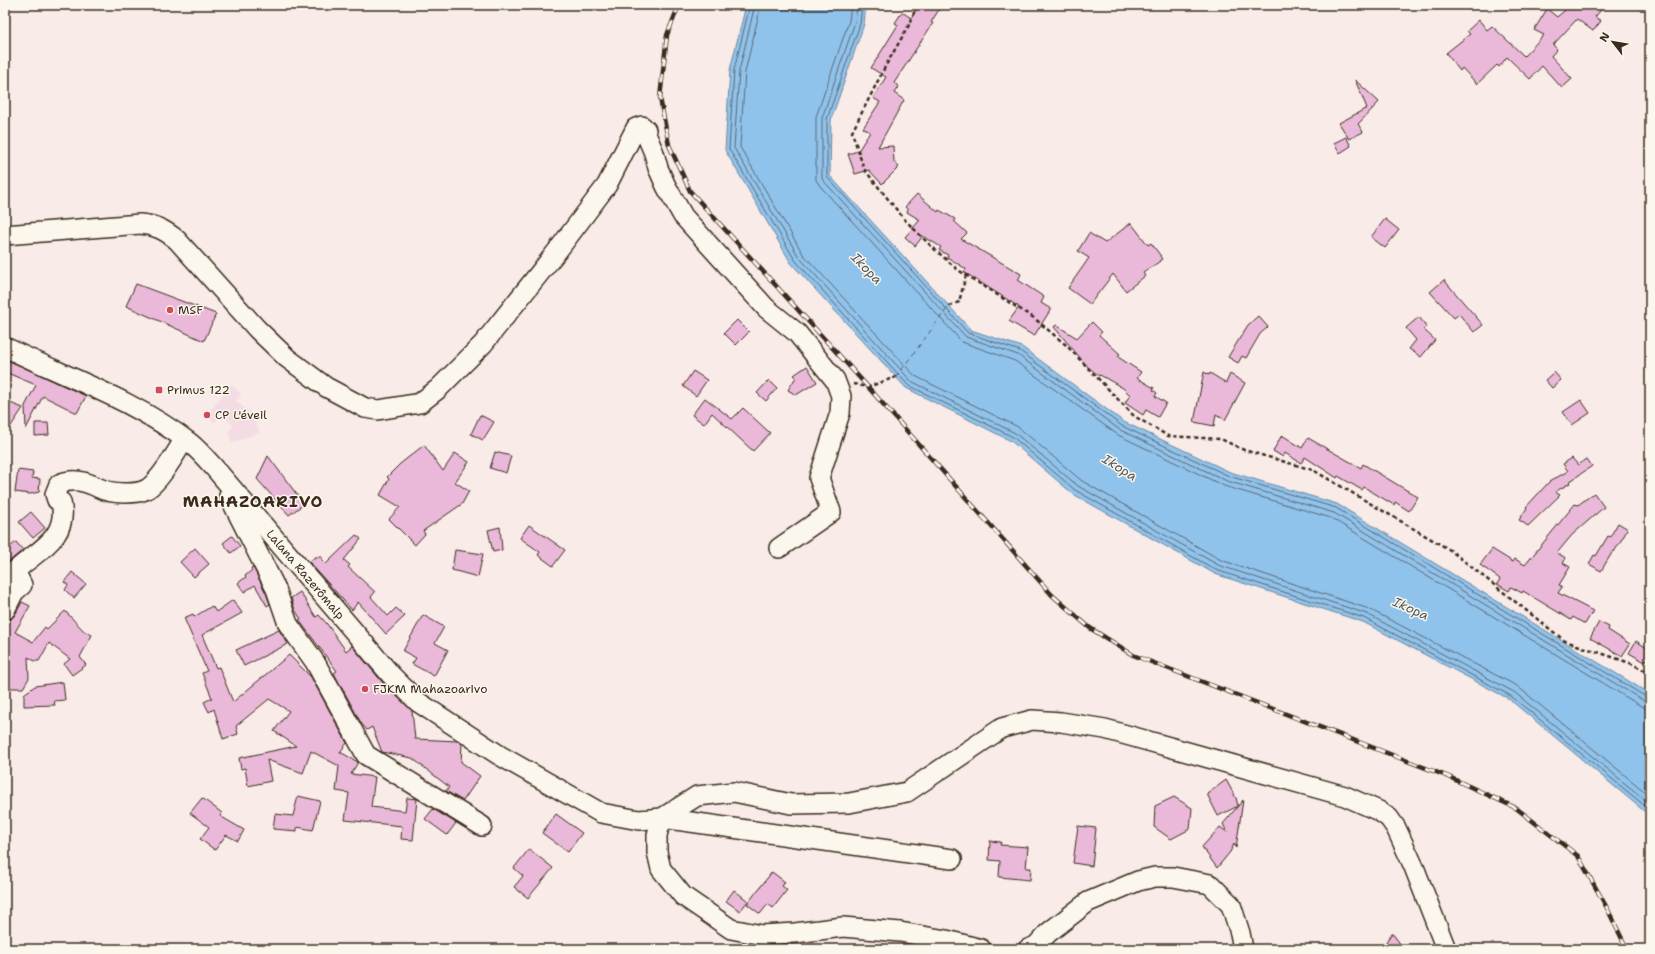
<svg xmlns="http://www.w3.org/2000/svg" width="1655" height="954" font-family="'Shantell Sans',sans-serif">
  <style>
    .built { fill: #f4dce4 }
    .water { fill: #90c3ec; stroke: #6e869a }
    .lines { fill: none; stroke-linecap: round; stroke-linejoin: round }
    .shore { stroke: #5d6770; stroke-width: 1 }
    .ferry { stroke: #54585c; stroke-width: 1; stroke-dasharray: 5 4; stroke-linecap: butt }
    .building { fill: #eab9d9; stroke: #3b2a1e }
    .minor-casing { stroke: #3b2a1e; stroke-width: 22 }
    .path { stroke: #3b2a1e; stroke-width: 2.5; stroke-dasharray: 4 3; stroke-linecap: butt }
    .minor { stroke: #fbf7ec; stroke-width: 19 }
    .rail-casing { stroke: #3b2a1e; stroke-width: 4.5 }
    .rail { stroke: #fbf7ec; stroke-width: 3; stroke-dasharray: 9; stroke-linecap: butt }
    .poi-dot { fill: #d1495b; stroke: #fbf7ec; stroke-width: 1.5 }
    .labels { text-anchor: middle; stroke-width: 3; stroke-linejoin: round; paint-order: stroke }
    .poi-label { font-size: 12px; fill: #3b2a1e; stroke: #fbf7ec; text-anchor: start }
    .street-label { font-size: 12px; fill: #3b2a1e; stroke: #fbf7ec }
    .water-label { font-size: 13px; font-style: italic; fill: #54585c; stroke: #fbf7ec }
    .district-label { font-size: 16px; font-weight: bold; letter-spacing: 1px; fill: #3b2a1e; stroke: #fbf7ec }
  </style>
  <rect width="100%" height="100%" fill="#f8ebe8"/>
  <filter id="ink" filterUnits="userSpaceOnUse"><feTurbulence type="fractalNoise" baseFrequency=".025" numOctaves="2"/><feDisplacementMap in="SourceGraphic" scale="8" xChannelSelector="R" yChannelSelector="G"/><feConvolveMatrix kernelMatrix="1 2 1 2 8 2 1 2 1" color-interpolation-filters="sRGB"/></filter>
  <g filter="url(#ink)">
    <path class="built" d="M231 385 241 393 236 401 249 412 260 432 232 443 228 432 233 426 224 415 214 422 206 415Z"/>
    <path class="water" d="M746 5H866L864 24 831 120 830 176 971 330 1022 347 1124 422 1230 472 1337 504 1650 694V816L1509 699 1363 622 1215 574 1073 494 1011 441 906 388 791 263 725 150 730 70Z"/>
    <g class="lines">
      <path class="shore" d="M750 5 734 70 729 149 795 260 908 385 1013 437 1075 490 1216 570 1364 618 1511 696 1650 810
        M755 5 739 71 734 148 799 257 911 381 1015 433 1078 486 1218 565 1367 614 1514 692 1650 804
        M761 5 745 72 740 147 803 254 915 376 1018 427 1082 481 1221 560 1369 609 1517 686 1650 796
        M851 5 849 21 816 117V180L820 186 962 342 1015 361 1118 435 1224 486 1331 518 1641 706 1650 709
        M857 5 855 22 822 118V179L966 337 1018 355 1120 430 1227 481 1334 513 1644 701 1650 703
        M862 5 860 24 827 119V177L968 333 1020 351 1122 426 1229 476 1336 508 1646 697H1650"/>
      <path class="ferry" d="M896 377 949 306"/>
    </g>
    <path class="building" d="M919 5H942L931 22 933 23 894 83 899 86 894 93 904 100 878 147 893 146 894 162 899 167 882 184 869 170 855 174 848 154 858 151 870 132 863 128 880 102 873 98 886 77 871 68 898 25 895 23 902 12 911 18Z
      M1571 5H1605L1595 17 1601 21 1593 31 1577 19 1553 45 1557 49 1551 56 1572 79 1562 88 1542 66 1530 79 1507 57 1499 67 1497 65 1477 84 1462 68 1460 71 1446 53 1470 34 1467 31 1479 20 1487 30 1492 26 1524 56 1544 35 1534 30 1547 9 1557 17Z
      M1355 80 1379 102 1358 124 1363 132 1349 139 1339 123 1367 108Z
      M1346 137 1351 146 1340 153 1334 143Z
      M917 194 938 212 939 210 955 219 954 221 967 233 961 239 1021 274 1018 280 1044 297 1041 303 1051 309 1034 336 1009 321 1019 307 964 272 966 269 947 257 948 255 939 250 941 247 923 236 915 246 905 237 920 220 907 212 908 210 905 207Z
      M1385 219 1399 230 1385 248 1371 237Z
      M1131 223 1148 245 1151 243 1163 259 1143 273 1145 276 1126 291 1113 274 1090 304 1068 288 1089 258 1078 251 1089 233 1105 243Z
      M1444 280 1483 325 1474 332 1459 314 1454 318 1430 292Z
      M136 284 216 314 204 341 126 306Z
      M1258 316 1268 327 1260 334 1246 358 1242 356 1238 363 1228 357 1248 325Z
      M1419 317 1427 327 1424 330 1435 340 1421 357 1409 349 1416 340 1406 328Z
      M737 320 749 332 736 345 724 333Z
      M1092 322 1102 332 1099 335 1120 354 1118 357 1141 372 1137 378 1154 388 1153 390 1157 393 1155 396 1166 403 1158 417 1146 410 1143 415 1125 403 1130 395 1123 388 1100 375 1099 376 1088 367 1054 327 1056 325 1077 338Z
      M5 359 86 396 77 413 43 396 26 429 25 406 36 385 5 372Z
      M807 366 817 382 796 395 788 390 796 377 794 375Z
      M693 371 707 380 696 396 683 386Z
      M1204 372 1209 375 1210 373 1226 383 1230 374 1245 383 1225 420 1216 414 1214 426 1194 422Z
      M1554 372 1561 380 1552 388 1545 380Z
      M769 380 777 388 766 401 757 393Z
      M705 398 732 419 743 408 770 433 753 451 712 413 704 424 692 415Z
      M1581 400 1590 413 1572 425 1563 412Z
      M5 401 23 408 5 435Z
      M480 415 494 422 483 440 471 434Z
      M35 423H48L49 435 35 436Z
      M1282 435 1302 448 1308 438 1361 468 1363 464 1418 497 1409 511 1395 502 1394 505 1364 487 1362 490 1338 476 1337 478 1305 457 1301 463 1285 453 1283 457 1273 451Z
      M424 445 443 471 455 453 469 462 455 482 469 491 462 504 423 531 425 534 415 545 389 519 400 507 380 495 389 479 387 477 400 464Z
      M495 452 511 456 506 473 490 468Z
      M268 456 304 504 289 515 257 479Z
      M1572 458 1578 465 1587 459 1592 466 1569 482 1570 483 1555 492 1560 495 1528 526 1519 520 1527 508 1526 507 1549 482 1568 471 1563 464Z
      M18 470 33 472 32 478 40 479 39 492 30 494 15 492Z
      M1594 493 1604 507 1572 535 1557 553 1566 558 1563 563 1570 567 1559 585 1562 587 1558 593 1593 611 1585 624 1573 617 1571 620 1523 591 1522 593 1511 587 1509 591 1497 584 1500 579 1480 565 1492 549 1513 562 1515 559 1525 565 1575 504 1578 505Z
      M31 512 45 528 33 538 19 522Z
      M1618 523 1628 529 1614 552 1613 551 1601 571 1589 564 1594 555 1596 556 1608 536 1610 537Z
      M529 525 565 550 553 566 538 555 540 552 520 538Z
      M500 527 502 550 493 552 488 530Z
      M356 535 361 539 344 560 350 565 348 567 375 592 371 597 388 616 396 608 405 616 386 634 358 602 352 610 309 562 315 557H322V560L326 564Z
      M232 536 240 546 231 553 223 543Z
      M16 542 23 550 5 565V551Z
      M195 548 209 564 194 577 180 562Z
      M455 550 483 554 478 577 452 570Z
      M253 567 266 593 270 604 267 606 255 585 244 592 238 583 246 577 245 576 252 570 251 568Z
      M72 572 86 584 74 598 65 590 68 585 64 582Z
      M300 592 316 617 319 615 327 624 346 651 352 646 383 683 412 711 415 739 458 741 462 744 461 762 480 776 463 801 446 791 449 787 412 758 382 752 372 727 367 730 361 723 334 673 337 671 299 620 301 619 295 610 291 598Z
      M233 600 242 613 202 635 216 668 219 667 233 702 289 655 311 677 347 743 340 752 358 762 351 774 375 777 371 807 405 811 407 798 417 799 413 840 401 839 402 826 345 820 349 793 336 791 339 766 311 751 303 773 267 760 271 781 248 786 245 768 241 769 239 758 296 746 274 731 289 711 269 699 236 726 238 734 223 739 214 709 209 712 204 702 212 698 202 673 207 671 184 618 193 614 194 617 212 606 216 612Z
      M22 602 30 606 15 632 33 642 45 627 47 629 65 611 84 631 92 635 80 657 86 665 72 675 64 664 70 659 49 643 39 661H35L28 657 29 678 23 688H5V621L11 619 15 615Z
      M423 615 444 627 435 643 448 650 434 676 412 664 416 658 403 651Z
      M1599 622 1609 627 1608 630 1630 644 1622 656 1590 638Z
      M279 630 288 644 244 666 236 650Z
      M1636 641 1650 650V654L1645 662 1629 653Z
      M63 682 65 700 54 701 55 705 24 706V694L35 686Z
      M1226 780 1236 798 1238 806 1243 800 1236 848 1234 844 1230 852 1217 868 1202 847 1220 827 1227 832 1223 824 1238 806 1218 816 1207 794Z
      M298 796 320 801 313 830 297 827V831L273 829 275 814 293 816Z
      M1174 797 1192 808 1190 829 1171 839 1154 827 1155 806Z
      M202 798 222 813 220 816 244 830 238 841 226 835 215 850 200 839 209 827 190 813Z
      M433 809 456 823 447 835 425 819Z
      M556 814 582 833 568 852 542 833Z
      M1078 826 1096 828 1092 866 1073 863Z
      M990 841 1001 842 1000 845 1028 847 1026 868H1031L1030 880 999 877 1000 861 989 860Z
      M529 849 553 868 528 898 514 887 523 876 514 868Z
      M772 872 785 882 782 886 787 890 773 908 768 904 760 914 747 904Z
      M734 890 748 901 740 911 726 901Z
      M1392 933 1404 949H1381Z"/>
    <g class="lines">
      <defs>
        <g id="minor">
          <path d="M5 235 140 224C155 225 165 230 177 240L257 329 287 358 326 387 365 408 378 410 420 403 438 389 483 344 558 250 607 185 636 128 642 126 646 130V134L654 153 658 168 666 186 683 216 766 308 797 333 835 380 841 396 840 413 819 478 831 512 779 548"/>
          <path id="s1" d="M5 347C68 378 133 399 190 443 200 451 209 462 218 472L391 675 418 702 499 755 601 813 639 820 662 818 697 796 734 792 791 804 849 803 907 792 1002 728 1032 720 1061 722 1105 729 1345 796 1379 811 1389 818 1396 828 1414 867 1446 949"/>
          <path d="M229 496 276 589 288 624 315 662 366 755 482 826"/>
          <path d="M5 610 14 592 22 585 18 577 12 574C33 552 70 540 61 502L57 500 55 494 59 484C73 478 85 481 99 488 111 494 136 495 147 489 160 481 176 453 184 440L183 439"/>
          <path d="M952 859 662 818 657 835V852L661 869 683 896 731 929 762 935 795 933 843 927 900 932 946 940 981 949"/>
          <path d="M1028 949 1036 946 1048 933 1088 902 1138 881 1155 877H1173L1210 884 1231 905 1240 933 1243 949"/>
        </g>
      </defs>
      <use href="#minor" class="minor-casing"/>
      <path class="path" d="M917 5 908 27 886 65 852 132 864 169 904 219 931 246 958 270 1034 318 1066 345 1134 416 1168 436 1221 439 1244 450 1313 470 1450 550 1565 641 1630 663 1650 673
        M949 306 959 302 966 275
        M853 384 868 387 896 377"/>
      <use href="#minor" class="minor"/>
      <defs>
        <path id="rail" d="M679 5 667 35 660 98 669 145 690 191 868 387 1052 595 1090 628 1133 655 1449 777 1516 808 1578 856 1607 908 1627 949"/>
      </defs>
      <use href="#rail" class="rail-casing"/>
      <use href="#rail" class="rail"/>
    </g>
  </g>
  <g class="poi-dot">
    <circle cx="170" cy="310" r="4"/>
    <rect x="155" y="386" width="8" height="8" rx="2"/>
    <circle cx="207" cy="415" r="4"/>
    <circle cx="365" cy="689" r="4"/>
  </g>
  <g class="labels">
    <g class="poi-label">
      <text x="178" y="314">MSF</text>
      <text x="167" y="394">Primus 122</text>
      <text x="215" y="419">CP L'éveil</text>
      <text x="373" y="693">FJKM Mahazoarivo</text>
    </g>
    <g class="street-label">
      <text dy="4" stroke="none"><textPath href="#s1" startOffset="384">Lalana Razerômalp</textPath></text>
    </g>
    <g class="water-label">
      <text transform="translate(867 268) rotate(46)" y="5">Ikopa</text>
      <text transform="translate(1120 467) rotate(32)" y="5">Ikopa</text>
      <text transform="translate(1411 608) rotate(24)" y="5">Ikopa</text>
    </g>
    <g class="district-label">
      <text x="253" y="507">MAHAZOARIVO</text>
    </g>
  </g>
  <rect width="1655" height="954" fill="none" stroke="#fbf7ec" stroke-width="20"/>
  <rect x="10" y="10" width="1635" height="934" fill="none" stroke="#3b2a1e" stroke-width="1.5" filter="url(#ink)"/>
  <g transform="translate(1613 42) rotate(301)" stroke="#fbf7ec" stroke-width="3" paint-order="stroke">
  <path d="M0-3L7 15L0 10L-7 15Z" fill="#3b2a1e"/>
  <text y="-6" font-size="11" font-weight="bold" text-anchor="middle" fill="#3b2a1e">N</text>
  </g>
</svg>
